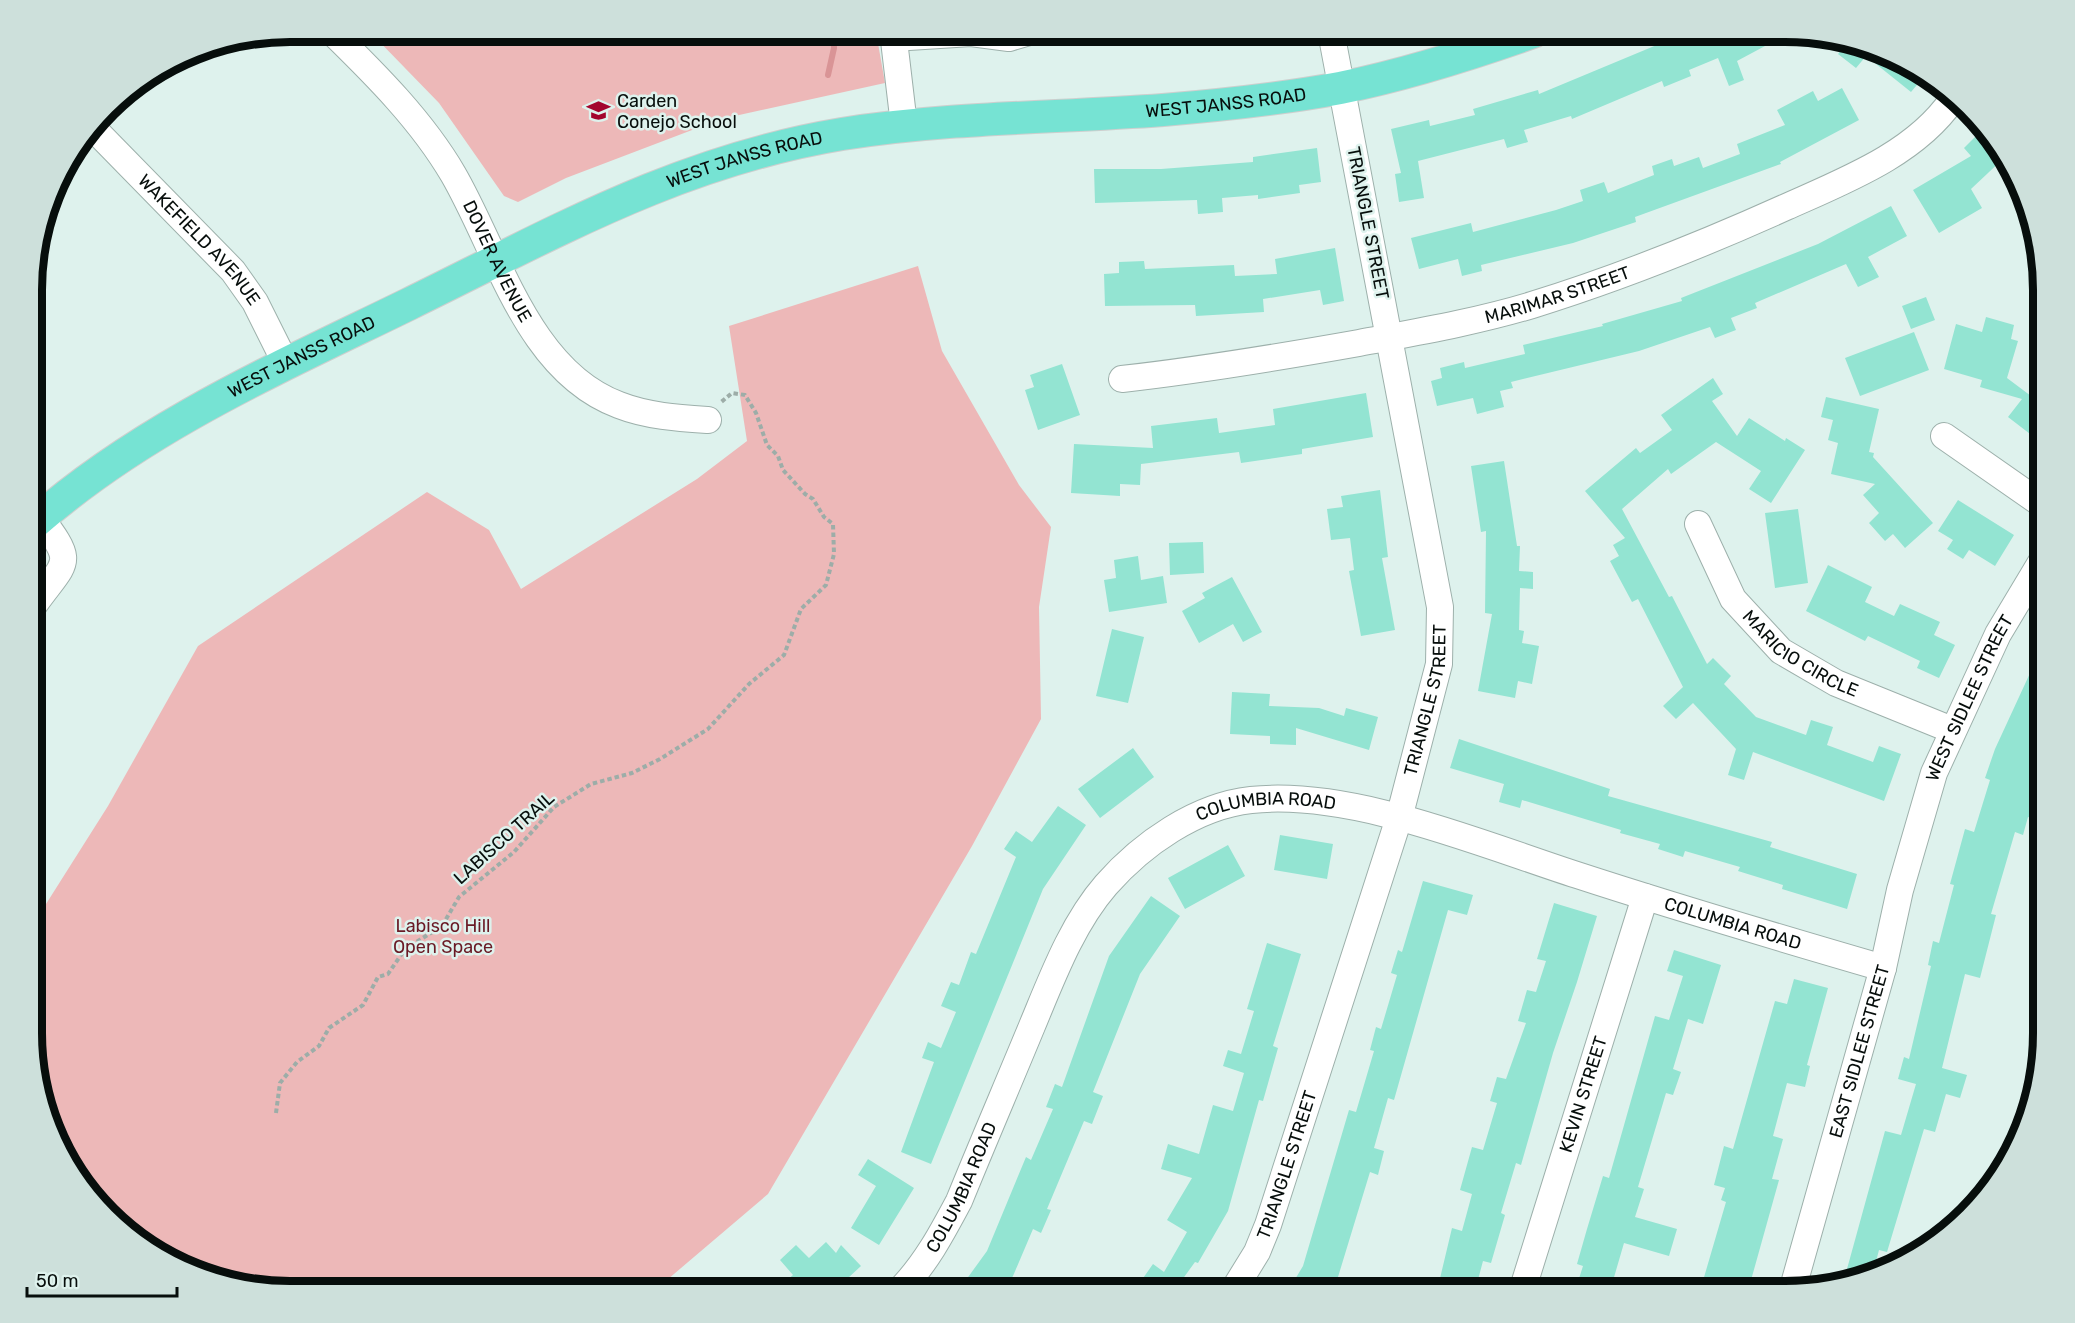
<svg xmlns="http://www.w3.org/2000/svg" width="2075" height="1323" font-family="Rubik,sans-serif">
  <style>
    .grass { fill: #edb8b8 }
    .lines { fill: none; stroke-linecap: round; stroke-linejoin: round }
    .stream { stroke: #d99496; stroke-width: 6 }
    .building { fill: #93e4d2 }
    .minor-casing { stroke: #9db0ab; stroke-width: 28 }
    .major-casing { stroke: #cdcfce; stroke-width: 34 }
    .path { stroke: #9dada8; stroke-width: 4; stroke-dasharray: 4.5 3; stroke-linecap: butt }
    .minor { stroke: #fff; stroke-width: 26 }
    .major { stroke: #76e3d3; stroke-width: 32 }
    .labels { text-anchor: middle; stroke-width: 5; stroke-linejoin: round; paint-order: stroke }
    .poi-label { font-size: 18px; fill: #070e0c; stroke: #def2ed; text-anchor: start }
    .street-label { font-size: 18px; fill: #070e0c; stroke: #def2ed }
    .park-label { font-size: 18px; fill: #6a1a25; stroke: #def2ed }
    .rim { fill: none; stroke: #070e0c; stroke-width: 8 }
  </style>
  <rect width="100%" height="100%" fill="#def2ed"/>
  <path class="grass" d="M370 32H876L885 83 721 119 566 178 518 202 504 196 439 103Z
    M918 266 942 351 1019 485 1051 527 1039 607 1041 719 972 846 768 1194 654 1291H289L207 1278 146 1248 66 1163 34 1067V923L108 806 198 646 427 492 489 530 521 589 697 479 747 441 729 326Z"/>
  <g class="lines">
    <path class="stream" d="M828 75 834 48 833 32
      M2024 1127 2035 1089"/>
  </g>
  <path class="building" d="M1688 32H1791L1737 61 1744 80 1729 86 1718 58 1689 70 1691 76 1664 87 1662 81 1572 119 1571 116 1524 130 1528 142 1507 148 1504 139 1418 161 1424 198 1399 202 1395 174 1401 173 1391 129 1429 120 1430 126 1475 115 1473 109 1538 90 1539 94Z
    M1848 42 1868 45 1926 74 1911 92 1866 56 1856 68 1838 54Z
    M1842 88 1859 120 1780 162 1781 164 1635 217 1636 222 1573 243 1481 265 1482 271 1462 276 1458 259 1419 269 1411 238 1471 223 1473 232 1556 210 1583 201 1580 190 1604 182 1608 193 1654 175 1652 166 1672 159 1674 166 1699 157 1703 168 1740 154 1737 144 1785 125 1777 110 1813 91 1818 101Z
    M1981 131 2005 157 1971 189 1982 208 1939 233 1913 190 1971 156 1964 148Z
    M1317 148 1321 182 1299 185 1300 193 1258 199V195L1222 198 1223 212 1198 214 1197 200 1095 203 1094 169H1161L1253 162V157Z
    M1891 206 1907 236 1868 257 1879 277 1858 287 1846 264 1755 303 1757 308 1731 318 1736 330 1715 338 1710 327 1639 351 1511 382 1513 388 1500 391 1504 407 1477 414 1473 398 1437 406 1431 381 1442 378 1440 368 1464 362 1465 368 1525 354 1523 345 1603 326 1602 324 1682 301 1681 298 1818 244Z
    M1335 248 1344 301 1323 305 1320 290 1263 299 1264 312 1196 316 1195 305 1105 306 1104 274 1119 273V262L1144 261 1145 269 1234 265 1235 276 1277 274 1275 259Z
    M1926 297 1935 320 1911 329 1902 306Z
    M1986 317 2014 325 2011 339 2018 341 2007 378 2043 405V444L2008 417 2022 399 1980 387 1982 380 1944 369 1956 324 1982 332Z
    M1914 332 1929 370 1860 396 1845 358Z
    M1062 364 1080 415 1038 430 1025 390 1034 387 1030 375Z
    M1713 378 1723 394 1712 401 1737 436 1749 418 1785 441 1786 438 1805 450 1771 503 1749 489 1761 471 1716 442 1671 474 1668 469 1622 509 1669 597 1672 596 1707 664 1713 658 1731 676 1724 684 1756 717 1806 735 1811 720 1833 727 1827 745 1873 762 1879 746 1901 754 1884 801 1753 752 1744 780 1728 775 1736 749 1693 703 1676 719 1663 706 1683 687 1638 599 1632 602 1610 561 1619 556 1613 545 1625 538 1585 491 1636 448 1640 453 1672 430 1661 415Z
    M1366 393 1373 437 1302 449V454L1241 463 1239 452 1141 464 1140 485 1120 484V496L1071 493 1074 444 1153 448 1151 426 1217 418 1219 433 1275 425 1273 409Z
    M1826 397 1879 409 1869 452 1874 453 1873 457 1933 523 1905 548 1893 534 1885 541 1869 523 1879 513 1863 495 1875 484 1831 474 1838 443 1828 440 1833 420 1821 417Z
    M1504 461 1517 546H1520L1519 571 1533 572V589L1520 588 1519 630 1524 631 1522 643 1539 646 1532 684 1518 681 1515 698 1478 691 1492 614 1485 613 1486 531 1481 532 1471 466Z
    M1380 490 1388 557 1382 558 1395 630 1361 636 1349 571 1354 570 1350 538 1331 540 1327 509 1343 507 1341 496Z
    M1958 500 2014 535 1995 566 1969 550 1963 559 1947 549 1953 540 1938 531Z
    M1798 509 1808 583 1775 588 1765 513Z
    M1203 542 1204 573 1170 575 1169 543Z
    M1138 556 1141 580 1163 576 1167 603 1109 612 1104 580 1116 578 1114 560Z
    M1828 565 1872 587 1865 602 1894 616 1900 604 1940 622 1934 635 1955 645 1939 678 1917 668 1920 661 1868 636 1865 641 1806 611Z
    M1232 577 1262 632 1243 642 1233 624 1199 643 1182 611 1205 598 1202 593Z
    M1112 629 1144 637 1128 703 1096 696Z
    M2043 645V774L2036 797 2043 799V809L2040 820 2028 817 2023 835 2015 832 1991 914 1996 915 1980 978 1965 974 1942 1068 1967 1075 1960 1098 1946 1094 1935 1132 1924 1129 1887 1252 1879 1250 1874 1269 1862 1273 1847 1269 1885 1131 1901 1135 1916 1084 1898 1079 1904 1057 1909 1059 1931 966 1928 965 1933 941 1939 943 1954 885 1950 884 1965 829 1974 832 1990 780 1985 778 1995 749Z
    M1232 692 1270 694 1269 706 1319 708 1344 716 1346 708 1378 717 1369 750 1296 728V745L1270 744V736L1230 734Z
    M1459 739 1610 789 1608 796 1772 842 1770 847 1857 874 1847 909 1782 889 1783 885 1738 871 1740 867 1685 851 1683 857 1658 849 1660 844 1620 833 1621 830 1522 800 1520 808 1499 802 1504 784 1450 768Z
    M1133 748 1154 777 1100 818 1078 789Z
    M1058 806 1086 825 1043 889 931 1164 901 1152 934 1062 922 1058 928 1042 941 1048 956 1012 941 1006 951 982 959 985 971 952 976 954 1016 857 1004 849 1016 831 1032 842Z
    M1280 835 1333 844 1327 879 1274 870Z
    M1228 845 1245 876 1185 909 1168 878Z
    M1423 881 1473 895 1467 915 1448 910 1394 1100 1388 1098 1374 1148 1384 1151 1378 1175 1370 1172 1338 1277 1330 1291H1288L1303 1266 1349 1110 1356 1112 1374 1051 1370 1050 1376 1027 1381 1029 1397 975 1391 973 1398 950 1402 952Z
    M1151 896 1180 916 1140 974 1093 1092 1103 1096 1092 1124 1084 1121 1047 1209 1051 1210 1041 1233 1033 1229 1013 1276 1002 1291H958L987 1251 1026 1157 1031 1160 1053 1109 1046 1107 1055 1084 1062 1087 1109 956Z
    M1554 903 1597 916 1577 982 1553 1053 1521 1165 1516 1163 1501 1213 1505 1215 1491 1263 1483 1261 1475 1291H1437L1452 1228 1462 1231 1472 1194 1460 1190 1472 1147 1483 1150 1497 1103 1490 1101 1497 1077 1506 1079 1526 1023 1518 1021 1527 990 1536 992 1546 961 1537 959Z
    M1267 943 1301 954 1273 1046 1278 1048 1263 1101 1259 1100 1228 1211 1198 1263 1195 1262 1174 1291H1134L1153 1264 1164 1272 1187 1232 1167 1220 1192 1178 1161 1169 1168 1144 1199 1154 1213 1105 1233 1111 1244 1073 1223 1066 1228 1050 1241 1054 1254 1011 1247 1009Z
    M1674 950 1721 965 1703 1024 1688 1019 1673 1069 1681 1072 1673 1095 1666 1093 1638 1187 1644 1189 1635 1217 1677 1229 1669 1256 1624 1243 1610 1291H1575L1583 1266 1577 1264 1587 1229 1603 1176 1609 1178 1655 1016 1669 1020 1683 976 1667 971Z
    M1794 979 1828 988 1807 1065 1810 1066 1805 1087 1787 1083 1773 1136 1783 1139 1772 1179 1779 1180 1748 1291H1700L1726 1202 1721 1200 1725 1188 1714 1185 1724 1146 1733 1149 1775 1001 1787 1004Z
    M868 1159 914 1188 879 1245 851 1228 876 1186 858 1175Z
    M826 1242 836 1253 841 1245 861 1266 834 1291H774L793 1275 780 1260 796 1245 809 1258Z"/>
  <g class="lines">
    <defs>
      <g id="minor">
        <path id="s1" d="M332 32C376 75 422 121 453 174 498 251 527 371 619 405 647 416 678 418 708 420"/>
        <path d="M893 32 904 125"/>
        <path d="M893 38 971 33 1009 38 1029 32"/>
        <path id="s2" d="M94 129 233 271 255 302 286 364"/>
        <path id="s3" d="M1122 379C1202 370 1280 357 1359 343 1417 332 1476 322 1532 305 1619 278 1704 244 1786 207 1844 181 1915 154 1952 100"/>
        <path d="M1944 436 2043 505"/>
        <path id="s4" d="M1698 524 1733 599 1781 651 1836 683 1952 730"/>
        <path d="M34 605C67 559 76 565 40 517"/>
        <path id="s5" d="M899 1291C925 1265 942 1233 959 1201 983 1142 1008 1084 1032 1026 1052 978 1072 924 1106 885 1142 844 1196 806 1251 800 1351 789 1481 844 1577 875 1678 908 1780 938 1883 968"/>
        <path id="s6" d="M1233 1291 1257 1252 1268 1225 1399 818 1439 664 1440 607 1331 32"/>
        <path id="s7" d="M1522 1291 1645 897"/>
        <path id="s8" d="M1792 1291 1883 968 1900 890 1934 773 1998 634 2043 559"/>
      </g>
      <g id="major">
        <path id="s9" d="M34 523C143 427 280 367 409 304 554 233 679 161 842 134 948 117 1057 118 1163 110 1222 105 1282 99 1340 88 1404 75 1471 54 1533 32"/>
      </g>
    </defs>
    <use href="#minor" class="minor-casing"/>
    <use href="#major" class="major-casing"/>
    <path class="path" d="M276 1113 280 1083 297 1062 319 1046 329 1028 363 1005 378 977 388 974 405 949 442 926 459 897 514 852 554 807 591 784 632 773 660 759 708 729 749 684 784 655 801 609 826 585 834 554 833 524 824 517 813 499 805 494 783 470 778 456 767 445 756 413 745 395 732 393 720 403"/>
    <use href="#minor" class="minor"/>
    <use href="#major" class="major"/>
  </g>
  <defs>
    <symbol id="school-bare" viewBox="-9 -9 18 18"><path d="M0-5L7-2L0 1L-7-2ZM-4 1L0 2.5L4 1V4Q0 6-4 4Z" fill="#a3052e" stroke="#def2ed" stroke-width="2.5" paint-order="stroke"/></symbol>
  </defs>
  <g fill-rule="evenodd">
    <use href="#school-bare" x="582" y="94" width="33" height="33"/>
  </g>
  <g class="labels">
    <g class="poi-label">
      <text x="617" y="107">Carden<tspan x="617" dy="21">Conejo School</tspan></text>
    </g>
    <g class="street-label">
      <text dy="6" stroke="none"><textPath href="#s9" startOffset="1288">WEST JANSS ROAD</textPath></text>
      <text dy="6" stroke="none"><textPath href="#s9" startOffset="802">WEST JANSS ROAD</textPath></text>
      <text transform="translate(1368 223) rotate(79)" y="6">TRIANGLE STREET</text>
      <text dy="6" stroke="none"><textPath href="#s2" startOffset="153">WAKEFIELD AVENUE</textPath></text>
      <text dy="6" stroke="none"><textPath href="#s1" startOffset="285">DOVER AVENUE</textPath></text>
      <text dy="6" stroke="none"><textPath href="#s3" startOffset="444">MARIMAR STREET</textPath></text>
      <text dy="6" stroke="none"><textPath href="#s9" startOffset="316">WEST JANSS ROAD</textPath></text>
      <text dy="6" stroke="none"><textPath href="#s4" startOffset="171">MARICIO CIRCLE</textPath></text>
      <text dy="6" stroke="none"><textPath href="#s8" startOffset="620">WEST SIDLEE STREET</textPath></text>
      <text dy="6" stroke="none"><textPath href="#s6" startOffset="624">TRIANGLE STREET</textPath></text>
      <text dy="6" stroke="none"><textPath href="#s5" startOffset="644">COLUMBIA ROAD</textPath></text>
      <text transform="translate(504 838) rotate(-42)" y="6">LABISCO TRAIL</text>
      <text dy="6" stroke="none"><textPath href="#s5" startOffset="1130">COLUMBIA ROAD</textPath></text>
      <text dy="6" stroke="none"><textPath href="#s8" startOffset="249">EAST SIDLEE STREET</textPath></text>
      <text dy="6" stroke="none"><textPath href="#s7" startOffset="206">KEVIN STREET</textPath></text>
      <text dy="6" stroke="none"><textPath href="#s6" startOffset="138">TRIANGLE STREET</textPath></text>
      <text dy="6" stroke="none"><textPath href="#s5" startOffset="122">COLUMBIA ROAD</textPath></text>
    </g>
    <g class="park-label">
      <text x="443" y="932">Labisco Hill<tspan x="443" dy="21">Open Space</tspan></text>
    </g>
  </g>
  <path d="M0 0H2075V1323H0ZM290 42H1785A248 248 0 0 1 2033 290V1033A248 248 0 0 1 1785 1281H290A248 248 0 0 1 42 1033V290A248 248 0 0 1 290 42Z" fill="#cde0db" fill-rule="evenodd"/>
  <path class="rim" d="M290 42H1785A248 248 0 0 1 2033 290V1033A248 248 0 0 1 1785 1281H290A248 248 0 0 1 42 1033V290A248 248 0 0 1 290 42Z"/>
  <path d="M27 1287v9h150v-9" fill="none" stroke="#070e0c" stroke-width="3"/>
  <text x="36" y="1287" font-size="18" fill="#070e0c" stroke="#def2ed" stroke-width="4.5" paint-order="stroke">50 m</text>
</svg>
